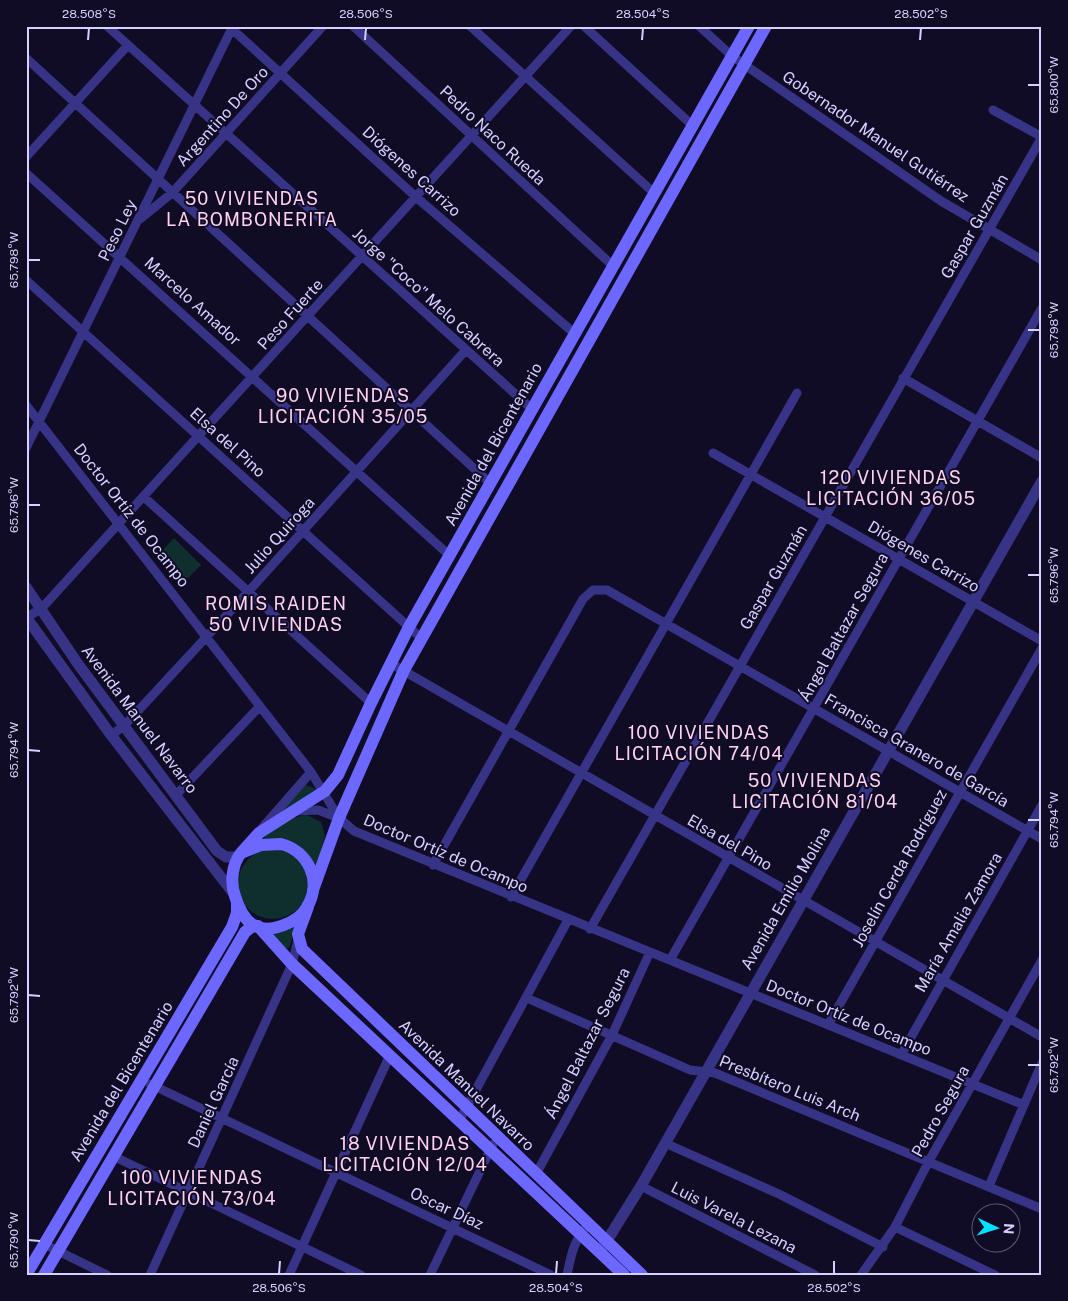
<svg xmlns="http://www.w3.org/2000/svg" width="1068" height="1301" font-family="'Public Sans',sans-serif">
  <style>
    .green { fill: #0f2f2e }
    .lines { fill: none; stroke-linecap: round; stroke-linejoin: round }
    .minor { stroke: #373487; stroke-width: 9 }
    .tertiary { stroke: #373487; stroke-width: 11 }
    .secondary { stroke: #6b67ff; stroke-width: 12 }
    .ticks { fill: none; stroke: #d5d0ff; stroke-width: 2 }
    .labels { text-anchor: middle; stroke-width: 4; stroke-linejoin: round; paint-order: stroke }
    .street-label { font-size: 16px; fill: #d5d0ff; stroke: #110c25 }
    .neighbourhood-label { font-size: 18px; letter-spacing: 1px; fill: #ffd2ef; stroke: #110c25 }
    .neatline { fill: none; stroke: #d5d0ff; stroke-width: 2 }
    .ticks-label { font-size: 12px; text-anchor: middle; fill: #d5d0ff }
  </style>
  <rect width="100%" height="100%" fill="#110c25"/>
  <path class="green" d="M174 538 201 565 186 580 159 554Z
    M306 785 318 790 279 813 302 788Z
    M307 815 321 822 325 835 316 871C298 839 295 843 261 840 276 828 288 817 307 815Z
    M238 884a35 35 0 1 1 70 0a35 35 0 1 1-70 0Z
    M294 924 296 927 289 948 286 949 271 931Z"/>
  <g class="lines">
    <path class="minor" d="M107 26 532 409
      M353 26 612 265
      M470 26 653 192
      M584 26 692 125
      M699 26 732 56 941 201 1042 260
      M232 29 416 197 574 333
      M26 58 490 483
      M993 110 1042 137
      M26 157 128 45
      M26 173 449 555
      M140 219 172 193 323 26
      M26 280 421 638
      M903 378 1042 458
      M26 405 311 772 339 818 354 831 1024 1105
      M26 448 233 26
      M713 453 1042 641
      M144 497 371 703
      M27 617 41 609 571 26
      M390 663 1042 1037
      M111 735 124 726 248 592 465 351
      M176 795 260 706
      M296 811 318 810 339 818
      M262 828 311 772
      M433 865 583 599 593 590H607L1042 839
      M511 897 797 393
      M590 929 1042 137
      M670 960 1042 308
      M527 998 690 1070 715 1073 1042 1209
      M828 1025 1042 648
      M901 1055 1042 805
      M150 1084 551 1275
      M459 1121 568 920
      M665 1143 781 1195 883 1247
      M113 1156 361 1275
      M536 1174 612 1035 650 952
      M641 1186 815 1275
      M989 1186 1042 1063
      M895 1227 995 1275
      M44 1244 107 1275
      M150 1275 292 964 298 940
      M289 1275 390 1055
      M430 1275 493 1144
      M567 1275C571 1255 574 1239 589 1224
      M861 1275 895 1227 929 1161 1042 960"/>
    <path class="tertiary" d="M26 587 78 664 217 851 226 857H238
      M26 617 111 735 234 894
      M603 1247 641 1186 1042 481"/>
    <path class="secondary" d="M281 844C308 851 323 881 307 907 299 922 269 935 253 925 244 919 238 906 235 896 230 883 232 864 241 853L261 845Z
      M241 853 259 833 325 791 338 775 371 703 409 627 749 26
      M313 890 339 818 404 670 766 26
      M308 907 298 934 302 949 642 1275
      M258 926 292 964 624 1275
      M26 1275 232 927 237 913V902
      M44 1275 245 932 254 925"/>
  </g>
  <path class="ticks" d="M88 40 89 28M365 40 366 28M642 40 643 28M920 40 921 28M1028 85H1040M28 260H40M1028 330H1040M28 505H40M1028 575H1040M28 750 40 751M1028 820H1040M28 995 40 996M1028 1065H1040M28 1240 40 1241M279 1274 280 1261M556 1274 557 1261M834 1274V1261"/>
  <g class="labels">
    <g class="street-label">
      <text transform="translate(222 116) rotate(-48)" y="6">Argentino De Oro</text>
      <text transform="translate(493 135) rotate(43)" y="6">Pedro Naco Rueda</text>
      <text transform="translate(876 136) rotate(34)" y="6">Gobernador Manuel Gutiérrez</text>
      <text transform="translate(412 171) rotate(42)" y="6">Diógenes Carrizo</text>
      <text transform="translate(974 226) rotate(-60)" y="6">Gaspar Guzmán</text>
      <text transform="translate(117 230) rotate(-64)" y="6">Peso Ley</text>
      <text transform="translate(429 297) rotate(42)" y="6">Jorge "Coco" Melo Cabrera</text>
      <text transform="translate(193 301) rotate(42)" y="6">Marcelo Amador</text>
      <text transform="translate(290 314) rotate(-48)" y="6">Peso Fuerte</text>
      <text transform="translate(228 442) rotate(42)" y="6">Elsa del Pino</text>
      <text transform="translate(493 444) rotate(-61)" y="6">Avenida del Bicentenario</text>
      <text transform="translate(132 515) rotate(52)" y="6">Doctor Ortíz de Ocampo</text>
      <text transform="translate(279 535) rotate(-48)" y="6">Julio Quiroga</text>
      <text transform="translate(924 556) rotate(30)" y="6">Diógenes Carrizo</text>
      <text transform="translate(773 577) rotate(-60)" y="6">Gaspar Guzmán</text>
      <text transform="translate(843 627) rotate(-61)" y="6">Ángel Baltazar Segura</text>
      <text transform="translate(140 719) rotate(53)" y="6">Avenida Manuel Navarro</text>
      <text transform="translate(917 750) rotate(30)" y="6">Francisca Granero de García</text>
      <text transform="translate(730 842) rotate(30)" y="6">Elsa del Pino</text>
      <text transform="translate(446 853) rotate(23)" y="6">Doctor Ortíz de Ocampo</text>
      <text transform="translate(899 868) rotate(-61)" y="6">Joselín Cerda Rodríguez</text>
      <text transform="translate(785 898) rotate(-60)" y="6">Avenida Emilio Molina</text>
      <text transform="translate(958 922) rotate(-60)" y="6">María Amalia Zamora</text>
      <text transform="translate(849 1017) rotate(22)" y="6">Doctor Ortíz de Ocampo</text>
      <text transform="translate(587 1043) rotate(-63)" y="6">Ángel Baltazar Segura</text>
      <text transform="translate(121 1081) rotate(-59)" y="6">Avenida del Bicentenario</text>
      <text transform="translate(467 1085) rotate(44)" y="6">Avenida Manuel Navarro</text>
      <text transform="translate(790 1088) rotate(22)" y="6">Presbítero Luis Arch</text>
      <text transform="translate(213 1102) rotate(-65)" y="6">Daniel García</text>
      <text transform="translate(940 1111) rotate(-61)" y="6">Pedro Segura</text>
      <text transform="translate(447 1208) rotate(25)" y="6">Oscar Díaz</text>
      <text transform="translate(734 1217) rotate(27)" y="6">Luis Varela Lezana</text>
    </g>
    <g class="neighbourhood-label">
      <text x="252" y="205">50 VIVIENDAS<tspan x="252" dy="21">LA BOMBONERITA</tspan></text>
      <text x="343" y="402">90 VIVIENDAS<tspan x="343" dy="21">LICITACIÓN 35/05</tspan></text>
      <text x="891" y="484">120 VIVIENDAS<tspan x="891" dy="21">LICITACIÓN 36/05</tspan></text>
      <text x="276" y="610">ROMIS RAIDEN<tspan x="276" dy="21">50 VIVIENDAS</tspan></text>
      <text x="699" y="739">100 VIVIENDAS<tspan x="699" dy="21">LICITACIÓN 74/04</tspan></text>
      <text x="815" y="787">50 VIVIENDAS<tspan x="815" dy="21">LICITACIÓN 81/04</tspan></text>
      <text x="405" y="1150">18 VIVIENDAS<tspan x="405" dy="21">LICITACIÓN 12/04</tspan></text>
      <text x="192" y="1184">100 VIVIENDAS<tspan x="192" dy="21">LICITACIÓN 73/04</tspan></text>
    </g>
  </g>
  <rect width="1068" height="1301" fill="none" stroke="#110c25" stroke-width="55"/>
  <g transform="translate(996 1228) rotate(94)"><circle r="24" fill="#110c25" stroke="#5f5a7c"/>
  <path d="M0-4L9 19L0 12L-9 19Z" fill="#00e2fb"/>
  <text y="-8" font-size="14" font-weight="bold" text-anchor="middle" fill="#d5d0ff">N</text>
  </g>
  <rect x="28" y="28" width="1012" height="1246" class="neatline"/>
  <g class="ticks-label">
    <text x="89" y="18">28.508°S</text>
    <text x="366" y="18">28.506°S</text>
    <text x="643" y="18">28.504°S</text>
    <text x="921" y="18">28.502°S</text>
    <text transform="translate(1054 85) rotate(-90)" y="4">65.800°W</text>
    <text transform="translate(14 260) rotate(-90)" y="4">65.798°W</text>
    <text transform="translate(1054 330) rotate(-90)" y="4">65.798°W</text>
    <text transform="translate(14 505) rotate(-90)" y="4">65.796°W</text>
    <text transform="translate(1054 575) rotate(-90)" y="4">65.796°W</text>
    <text transform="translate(14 750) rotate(-90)" y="4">65.794°W</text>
    <text transform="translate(1054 820) rotate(-90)" y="4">65.794°W</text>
    <text transform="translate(14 995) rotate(-90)" y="4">65.792°W</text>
    <text transform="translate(1054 1065) rotate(-90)" y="4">65.792°W</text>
    <text transform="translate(14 1240) rotate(-90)" y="4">65.790°W</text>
    <text x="279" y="1292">28.506°S</text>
    <text x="556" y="1292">28.504°S</text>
    <text x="834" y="1292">28.502°S</text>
  </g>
</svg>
